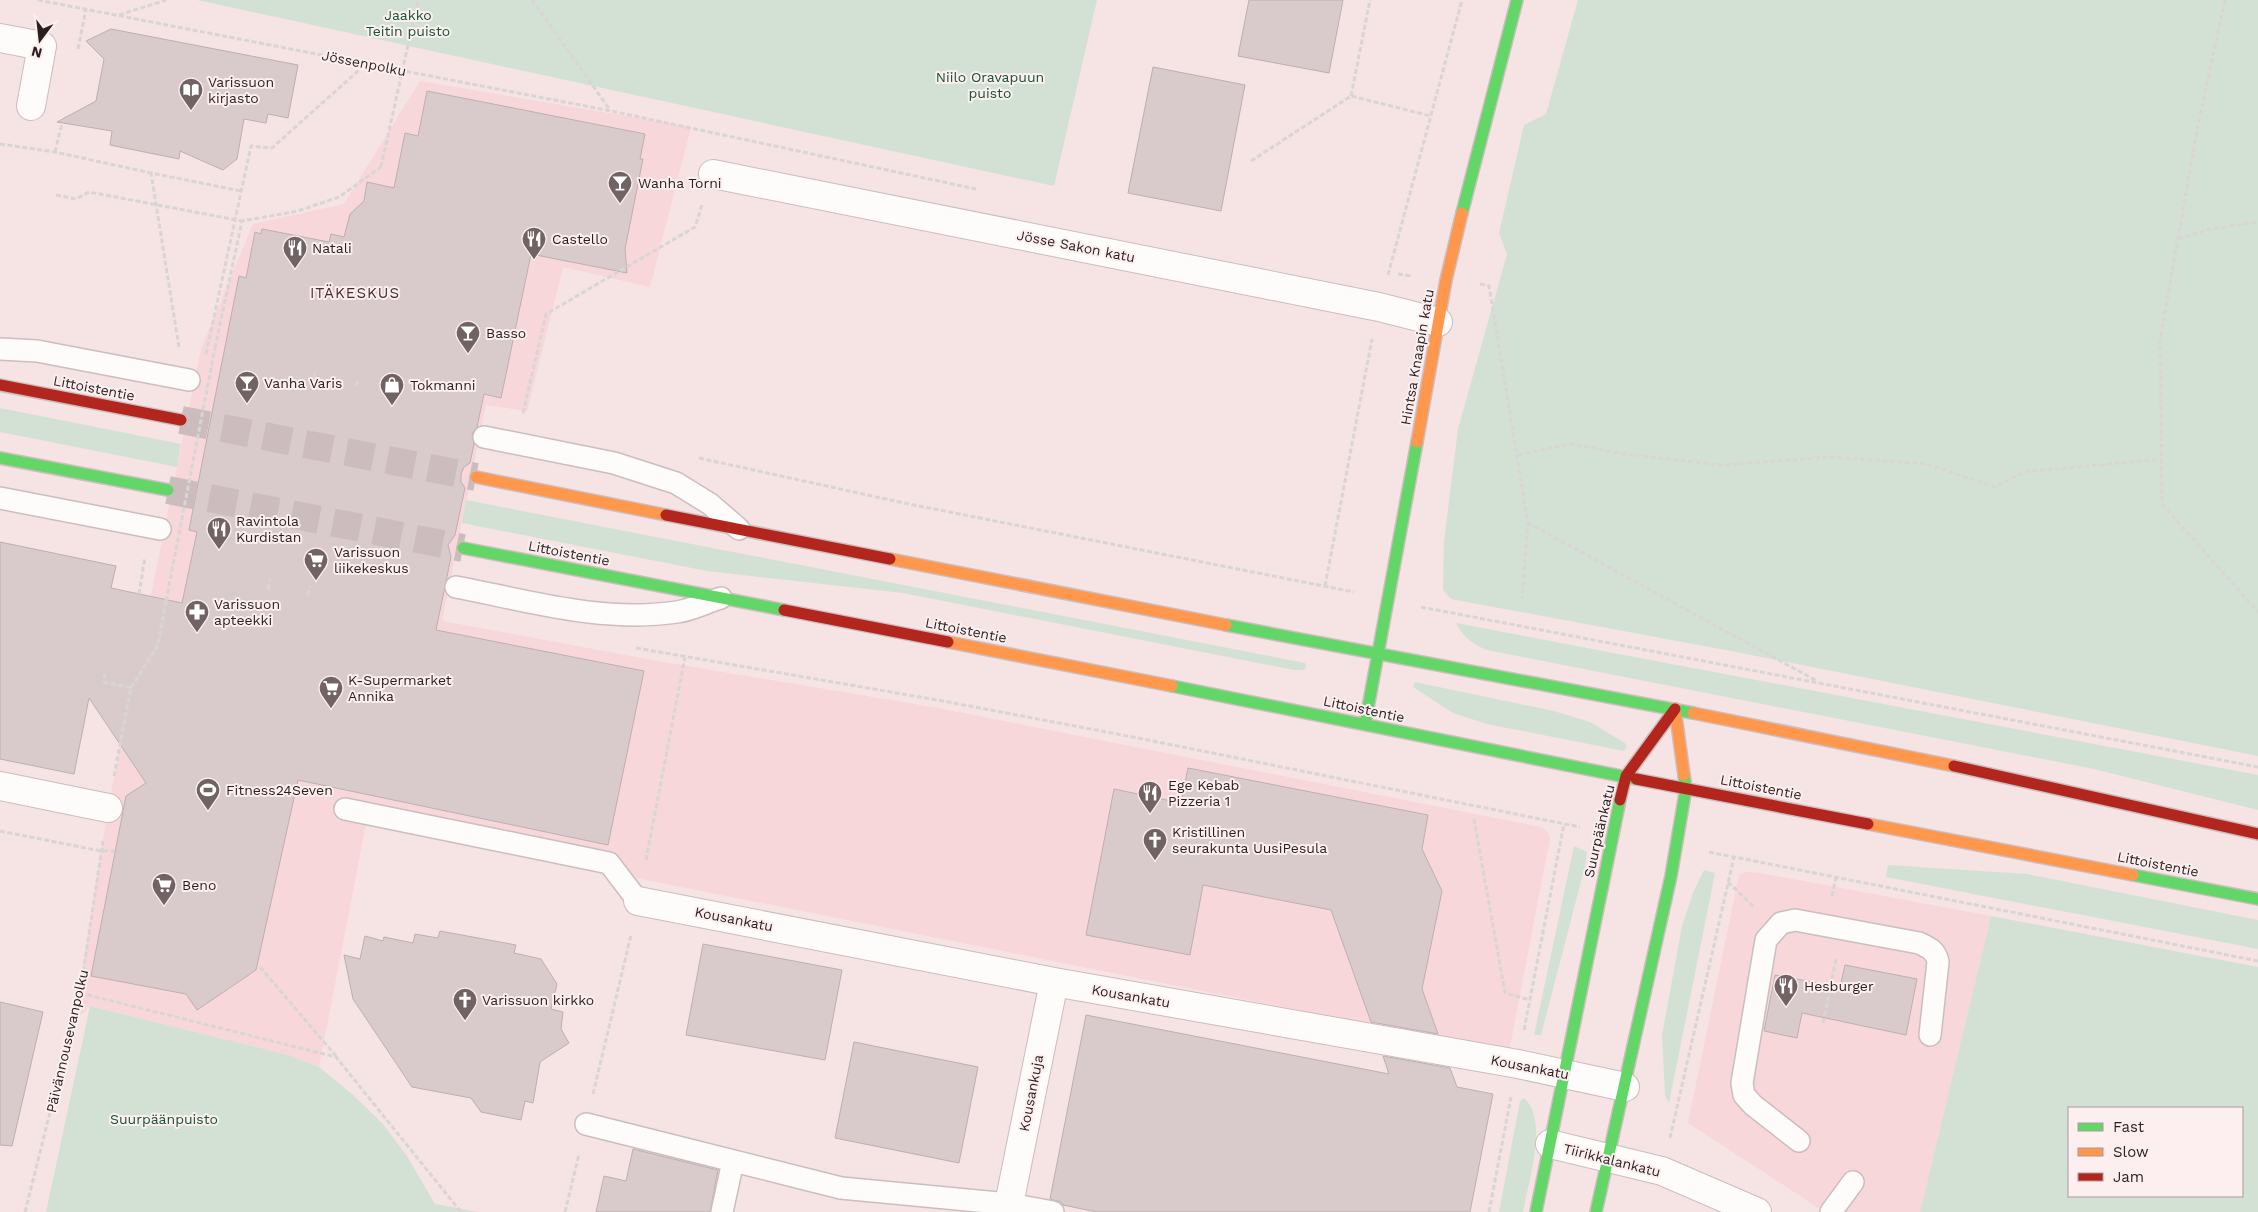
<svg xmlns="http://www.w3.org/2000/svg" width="2258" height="1212" font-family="'Work Sans',sans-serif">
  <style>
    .built { fill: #f7d7d9 }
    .green { fill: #d3e1d5; fill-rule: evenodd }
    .building { fill: #d9cbcb; stroke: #bdafb0 }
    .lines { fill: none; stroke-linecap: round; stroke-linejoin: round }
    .secondary-tunnel { stroke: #cdbcbd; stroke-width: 28; stroke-dasharray: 28 14; stroke-linecap: butt }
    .lane-casing { stroke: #ccbdbe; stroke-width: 24 }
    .street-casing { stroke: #ccbdbe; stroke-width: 30 }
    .fast-casing { stroke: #ccbdbe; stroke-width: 14 }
    .slow-casing { stroke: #ccbdbe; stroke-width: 14 }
    .jam-casing { stroke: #ccbdbe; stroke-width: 14 }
    .path { stroke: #dad5d5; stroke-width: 3; stroke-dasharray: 5 2.5; stroke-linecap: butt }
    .lane { stroke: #fefbfb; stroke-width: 21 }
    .street { stroke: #fefbfb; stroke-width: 28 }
    .fast { stroke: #63d668; stroke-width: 11 }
    .slow { stroke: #ff974d; stroke-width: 11 }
    .jam { stroke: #b3261e; stroke-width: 11 }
    .path-bridge { stroke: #dad5d5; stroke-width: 3; stroke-dasharray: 5 2.5; stroke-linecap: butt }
    .labels { text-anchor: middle; stroke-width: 4; stroke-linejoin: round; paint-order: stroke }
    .park-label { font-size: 14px; fill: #155236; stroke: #fdefef }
    .street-label { font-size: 14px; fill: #2a1e1f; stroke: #fdefef }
    .poi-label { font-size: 14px; fill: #2a1e1f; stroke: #fdefef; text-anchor: start }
    .neighbourhood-label { font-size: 15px; letter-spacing: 1px; fill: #472d30; stroke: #fdefef }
  </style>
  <rect width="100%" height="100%" fill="#f6e3e4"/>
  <path class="built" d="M420 81 691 127 650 287 563 267 527 411 486 405 442 621 663 662 938 708 1541 827 1548 832 1550 838 1509 1052 366 824 319 1067 289 1055 90 1006 74 1022 108 808 201 349 253 224 344 204Z
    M1746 872 1760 873 1991 916 1920 1212H1825L1688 1123 1739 875Z"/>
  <path class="green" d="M197 0H1097L1054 186Z
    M1578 0H2258V756L1736 652 1451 599 1443 590 1444 541 1458 429 1507 254 1499 233 1524 125 1546 114Z
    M0 408 181 444 177 467 0 432Z
    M466 500 1305 663 1306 667 1304 670H1294L903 593 707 571 462 523Z
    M1456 623 2258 775V810L2094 769 1487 650C1472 644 1463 637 1456 623Z
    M1415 682 1554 711 1590 722 1625 743 1627 747 1624 751 1487 724 1453 713 1413 687Z
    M1574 846 1587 852 1585 866 1541 1035H1534Z
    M1888 865 2027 874 2258 920V949L1886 877Z
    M1704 870 1715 873 1669 1103 1665 1095 1662 1035 1682 926 1693 893Z
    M1991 916 2258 967V1212H1920ZM2069 1108H2242V1196H2069Z
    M90 1006 289 1055 319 1067 352 1094 382 1123 407 1156 435 1204 479 1212H46Z
    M1524 1098C1549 1119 1528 1184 1523 1212H1499L1520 1101Z"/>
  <path class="building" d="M1249 0H1343L1329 73 1238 56Z
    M111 29 298 65 288 118 268 114 266 123 244 119 237 159 223 170 180 151 179 159 110 145 112 131 57 122 96 101 104 59 86 41Z
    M1153 67 1245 85 1221 211 1128 193Z
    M427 91 645 134 640 159H643L625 249 627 273 531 254 501 398 484 394 477 427 472 434 474 444 470 463 464 467 461 474V482L465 488 455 535 448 545 451 557 436 630 644 671 608 845 298 780 256 970 197 1010 186 994 91 976 126 796 146 783 89 698 74 774 0 759V542L116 566 111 588 182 603 197 532 189 530 205 448 239 276 246 278 255 232 261 234 262 229 329 242 331 234 344 237 350 214 364 201 367 182 394 188 405 133 418 136Z
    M1188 768 1428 815 1422 849 1442 891 1422 989 1438 1034 1371 1022 1331 910 1203 885 1190 955 1086 935 1114 789 1181 803Z
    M440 931 516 945 514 953 541 959 557 984 551 1009 563 1012 561 1029 569 1043 540 1062 533 1103 525 1101 521 1120 481 1112 471 1098 412 1087 353 999 344 955 360 959 365 936 383 941 384 937 413 943 415 934 438 938Z
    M703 944 842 970 825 1060 686 1035Z
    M1845 965 1917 979 1906 1035 1802 1013 1797 1038 1764 1031 1775 975 1840 987Z
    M0 1002 43 1012 12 1146 0 1145Z
    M1086 1015 1389 1074 1383 1056 1450 1068 1457 1087 1493 1094 1470 1212H1097L1063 1205 1061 1202 1050 1199Z
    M854 1042 978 1067 959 1163 835 1138Z
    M633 1149 718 1170 710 1212H596L604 1176 626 1181Z"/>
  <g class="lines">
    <path class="secondary-tunnel" d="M181 420 476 477
      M168 490 463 548"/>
    <defs>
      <path id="lane" d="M0 349 37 351 189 380
        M484 437 614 463 676 483 710 504 739 529
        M0 498 160 529
        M456 587C529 601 603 623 677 612 692 610 707 602 721 598
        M345 809 609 863 638 901
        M586 1124 841 1188 1009 1204 1053 1212
        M1799 1141 1753 1105 1744 1095 1742 1083 1766 940 1781 923 1795 920 1919 943C1930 948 1936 951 1938 962L1930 1035
        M722 1212 733 1161
        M1831 1212 1853 1182"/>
      <path id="street" d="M0 38 42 46 31 106
        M713 174 1379 307 1438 322
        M0 786 108 808
        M638 901 1054 982 1518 1064 1625 1087
        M1550 1144 1662 1171 1757 1212
        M1009 1204 1054 982"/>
      <path id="fast" d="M1462 213 1517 0
        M0 458 168 490
        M463 548 784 610
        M1226 625 1693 713
        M1172 686 1636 779
        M1365 724 1417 442
        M2133 875 2258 899
        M1536 1212 1620 800
        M1596 1212 1671 876 1686 788 1684 775"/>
      <path id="slow" d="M1417 442 1446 280 1462 213
        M476 477 666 515
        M890 559 1226 625
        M948 642 1172 686
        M1675 709 1684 775
        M1693 713 1954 766
        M1868 824 2133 875"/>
      <path id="jam" d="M0 385 181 420
        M666 515 890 559
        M784 610 948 642
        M1954 766 2258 834
        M1636 779 1868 824
        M1620 800 1626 776 1675 709"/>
    </defs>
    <use href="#lane" class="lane-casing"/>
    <use href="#street" class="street-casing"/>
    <use href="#fast" class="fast-casing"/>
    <use href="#slow" class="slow-casing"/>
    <use href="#jam" class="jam-casing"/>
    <path class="path" d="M38 0 611 111 976 189
      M532 0 610 110
      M2225 0 2198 125 2160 340 2162 504 2258 612
      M119 15 166 0
      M78 49 86 9
      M1351 96 1370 0
      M0 144 55 152 151 173
      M55 152 62 123
      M1251 161 1351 96 1431 116
      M2178 239 2210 229 2258 222
      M1398 274 1412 276
      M1388 275 1462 0
      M1480 284 1489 286 1528 523 1522 599
      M179 347 151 173 241 191
      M215 348 242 221 298 211 339 197 381 167
      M206 354 251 146 272 148 367 63
      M314 378 315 371
      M356 386 358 379
      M523 413 546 314 695 227 702 205
      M1518 455 1570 444 1625 454 1722 465 1830 457 1927 464 1995 487 2024 472 2162 459
      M699 458 904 503 1354 592
      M1528 523 1817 681
      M1325 586 1372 339
      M268 589 270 579
      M139 594 145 557
      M308 595 310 586
      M1421 607 2258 767
      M636 648 943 701 1138 738 1580 827
      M105 674 104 682 131 688
      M114 776 131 688 158 645 166 601
      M1474 819 1505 993 1530 1000
      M0 831 101 851H115
      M1709 852 2258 961
      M646 860 685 657
      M1728 882 1754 907
      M1832 896 1836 877
      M260 967 336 1056
      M80 993 336 1057 461 1212
      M1823 1023 1836 959
      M1524 1030 1564 824
      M593 1094 631 935
      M1670 1138 1734 857
      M25 1212 80 993 103 841
      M565 1212 579 1154
      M1489 1212 1511 1097"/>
    <use href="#lane" class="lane"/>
    <use href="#street" class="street"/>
    <use href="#fast" class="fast"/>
    <use href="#slow" class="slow"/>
    <use href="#jam" class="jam"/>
    <path class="path-bridge" d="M381 167 418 0
      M56 195 76 199 89 192 242 221
      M166 601 215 348"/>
  </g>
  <defs>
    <symbol id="library-pin" viewBox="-11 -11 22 30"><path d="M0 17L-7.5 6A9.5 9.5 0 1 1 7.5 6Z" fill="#716364" stroke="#fdefef"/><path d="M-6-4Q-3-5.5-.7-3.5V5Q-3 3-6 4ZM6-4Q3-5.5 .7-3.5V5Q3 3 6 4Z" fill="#fff"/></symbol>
    <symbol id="bar-pin" viewBox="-11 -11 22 30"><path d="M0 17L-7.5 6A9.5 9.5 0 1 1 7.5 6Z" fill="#716364" stroke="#fdefef"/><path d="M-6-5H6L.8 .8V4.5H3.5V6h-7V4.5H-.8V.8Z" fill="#fff"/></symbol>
    <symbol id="restaurant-pin" viewBox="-11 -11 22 30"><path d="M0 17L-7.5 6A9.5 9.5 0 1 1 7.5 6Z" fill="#716364" stroke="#fdefef"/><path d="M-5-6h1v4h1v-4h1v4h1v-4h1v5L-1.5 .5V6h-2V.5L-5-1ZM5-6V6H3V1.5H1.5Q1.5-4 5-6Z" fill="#fff"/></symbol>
    <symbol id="shop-pin" viewBox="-11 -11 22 30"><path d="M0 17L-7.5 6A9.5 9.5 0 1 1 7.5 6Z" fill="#716364" stroke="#fdefef"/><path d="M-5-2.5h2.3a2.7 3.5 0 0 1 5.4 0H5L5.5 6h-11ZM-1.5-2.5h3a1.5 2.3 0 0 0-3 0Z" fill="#fff"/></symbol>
    <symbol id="supermarket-pin" viewBox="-11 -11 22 30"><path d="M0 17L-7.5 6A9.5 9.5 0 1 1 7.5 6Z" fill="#716364" stroke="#fdefef"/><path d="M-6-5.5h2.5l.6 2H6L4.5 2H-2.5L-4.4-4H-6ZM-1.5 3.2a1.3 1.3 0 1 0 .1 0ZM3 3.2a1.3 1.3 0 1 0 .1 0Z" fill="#fff"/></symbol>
    <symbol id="pharmacy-pin" viewBox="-11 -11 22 30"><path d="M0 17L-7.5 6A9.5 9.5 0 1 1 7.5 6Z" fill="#716364" stroke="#fdefef"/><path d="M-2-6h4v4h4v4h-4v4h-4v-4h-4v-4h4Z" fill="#fff"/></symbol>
    <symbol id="stadium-pin" viewBox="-11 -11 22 30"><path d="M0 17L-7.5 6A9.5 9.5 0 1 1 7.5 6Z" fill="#716364" stroke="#fdefef"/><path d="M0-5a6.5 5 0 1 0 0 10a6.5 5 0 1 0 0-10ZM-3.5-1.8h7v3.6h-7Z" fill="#fff"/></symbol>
    <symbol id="church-pin" viewBox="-11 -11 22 30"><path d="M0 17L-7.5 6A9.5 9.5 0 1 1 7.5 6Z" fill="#716364" stroke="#fdefef"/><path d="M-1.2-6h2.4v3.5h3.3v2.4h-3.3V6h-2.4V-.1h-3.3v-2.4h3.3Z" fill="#fff"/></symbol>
  </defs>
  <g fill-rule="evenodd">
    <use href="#library-pin" x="177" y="76" width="28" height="38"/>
    <use href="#bar-pin" x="606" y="169" width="28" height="38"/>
    <use href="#restaurant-pin" x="520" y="225" width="28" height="38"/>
    <use href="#restaurant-pin" x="281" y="234" width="28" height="38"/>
    <use href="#bar-pin" x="454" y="319" width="28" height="38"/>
    <use href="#bar-pin" x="233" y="369" width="28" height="38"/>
    <use href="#shop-pin" x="378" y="371" width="28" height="38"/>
    <use href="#restaurant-pin" x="205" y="515" width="28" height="38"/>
    <use href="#supermarket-pin" x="302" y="546" width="28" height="38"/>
    <use href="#pharmacy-pin" x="183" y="598" width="28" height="38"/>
    <use href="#supermarket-pin" x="317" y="674" width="28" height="38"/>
    <use href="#stadium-pin" x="194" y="776" width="28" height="38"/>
    <use href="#restaurant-pin" x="1136" y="779" width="28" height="38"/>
    <use href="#church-pin" x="1141" y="826" width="28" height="38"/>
    <use href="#supermarket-pin" x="150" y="871" width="28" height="38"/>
    <use href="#restaurant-pin" x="1772" y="972" width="28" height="38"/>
    <use href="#church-pin" x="451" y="986" width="28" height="38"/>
  </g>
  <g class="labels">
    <g class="park-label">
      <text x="408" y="20">Jaakko<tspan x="408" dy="16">Teitin puisto</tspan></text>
      <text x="990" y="82">Niilo Oravapuun<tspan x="990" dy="16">puisto</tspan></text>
      <text x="164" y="1124">Suurpäänpuisto</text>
    </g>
    <g class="street-label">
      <text transform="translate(364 63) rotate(11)" y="5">Jössenpolku</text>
      <text transform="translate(1076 246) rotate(11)" y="5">Jösse Sakon katu</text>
      <text transform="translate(1417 357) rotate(-80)" y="5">Hintsa Knaapin katu</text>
      <text transform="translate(94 388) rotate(11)" y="5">Littoistentie</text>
      <text transform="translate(569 553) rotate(11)" y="5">Littoistentie</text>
      <text transform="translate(966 630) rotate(11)" y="5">Littoistentie</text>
      <text transform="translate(1364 709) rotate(12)" y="5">Littoistentie</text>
      <text transform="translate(1761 787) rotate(11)" y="5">Littoistentie</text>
      <text transform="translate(1599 831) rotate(-77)" y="5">Suurpäänkatu</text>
      <text transform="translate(2158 864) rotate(11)" y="5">Littoistentie</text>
      <text transform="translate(734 919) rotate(11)" y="5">Kousankatu</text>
      <text transform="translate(1131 996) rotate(10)" y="5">Kousankatu</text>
      <text transform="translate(67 1041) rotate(-77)" y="5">Päivännousevanpolku</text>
      <text transform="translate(1530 1067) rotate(11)" y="5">Kousankatu</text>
      <text transform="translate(1031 1093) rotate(-79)" y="5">Kousankuja</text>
      <text transform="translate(1612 1160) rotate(14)" y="5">Tiirikkalankatu</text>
    </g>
    <g class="poi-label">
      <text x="208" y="87">Varissuon<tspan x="208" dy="16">kirjasto</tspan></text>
      <text x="638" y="188">Wanha Torni</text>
      <text x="552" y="244">Castello</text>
      <text x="312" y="253">Natali</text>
      <text x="486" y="338">Basso</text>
      <text x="264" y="388">Vanha Varis</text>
      <text x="410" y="390">Tokmanni</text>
      <text x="236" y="526">Ravintola<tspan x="236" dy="16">Kurdistan</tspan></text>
      <text x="334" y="557">Varissuon<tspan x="334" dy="16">liikekeskus</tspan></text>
      <text x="214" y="609">Varissuon<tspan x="214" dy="16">apteekki</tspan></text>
      <text x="348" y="685">K-Supermarket<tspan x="348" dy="16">Annika</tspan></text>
      <text x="1168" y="790">Ege Kebab<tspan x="1168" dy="16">Pizzeria 1</tspan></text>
      <text x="226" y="795">Fitness24Seven</text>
      <text x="1172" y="837">Kristillinen<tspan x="1172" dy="16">seurakunta UusiPesula</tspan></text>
      <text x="182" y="890">Beno</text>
      <text x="1804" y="991">Hesburger</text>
      <text x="482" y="1005">Varissuon kirkko</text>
    </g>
    <g class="neighbourhood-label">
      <text x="355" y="298">ITÄKESKUS</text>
    </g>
  </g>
  <rect x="2068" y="1107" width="175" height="90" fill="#fdefef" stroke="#a99b9c"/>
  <rect x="2078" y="1123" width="25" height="8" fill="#63d668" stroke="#a99b9c"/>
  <text x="2113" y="1132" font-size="15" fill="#2a1e1f">Fast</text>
  <rect x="2078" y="1148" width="25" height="8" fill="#ff974d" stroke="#a99b9c"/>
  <text x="2113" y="1157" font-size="15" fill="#2a1e1f">Slow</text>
  <rect x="2078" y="1173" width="25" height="8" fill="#b3261e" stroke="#a99b9c"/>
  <text x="2113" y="1182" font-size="15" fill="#2a1e1f">Jam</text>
  <g transform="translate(40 40) rotate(195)" stroke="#fdefef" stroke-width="4" paint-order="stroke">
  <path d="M0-4L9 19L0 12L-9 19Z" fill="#2a1e1f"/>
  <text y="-8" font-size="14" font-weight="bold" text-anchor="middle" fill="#2a1e1f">N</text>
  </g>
</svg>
